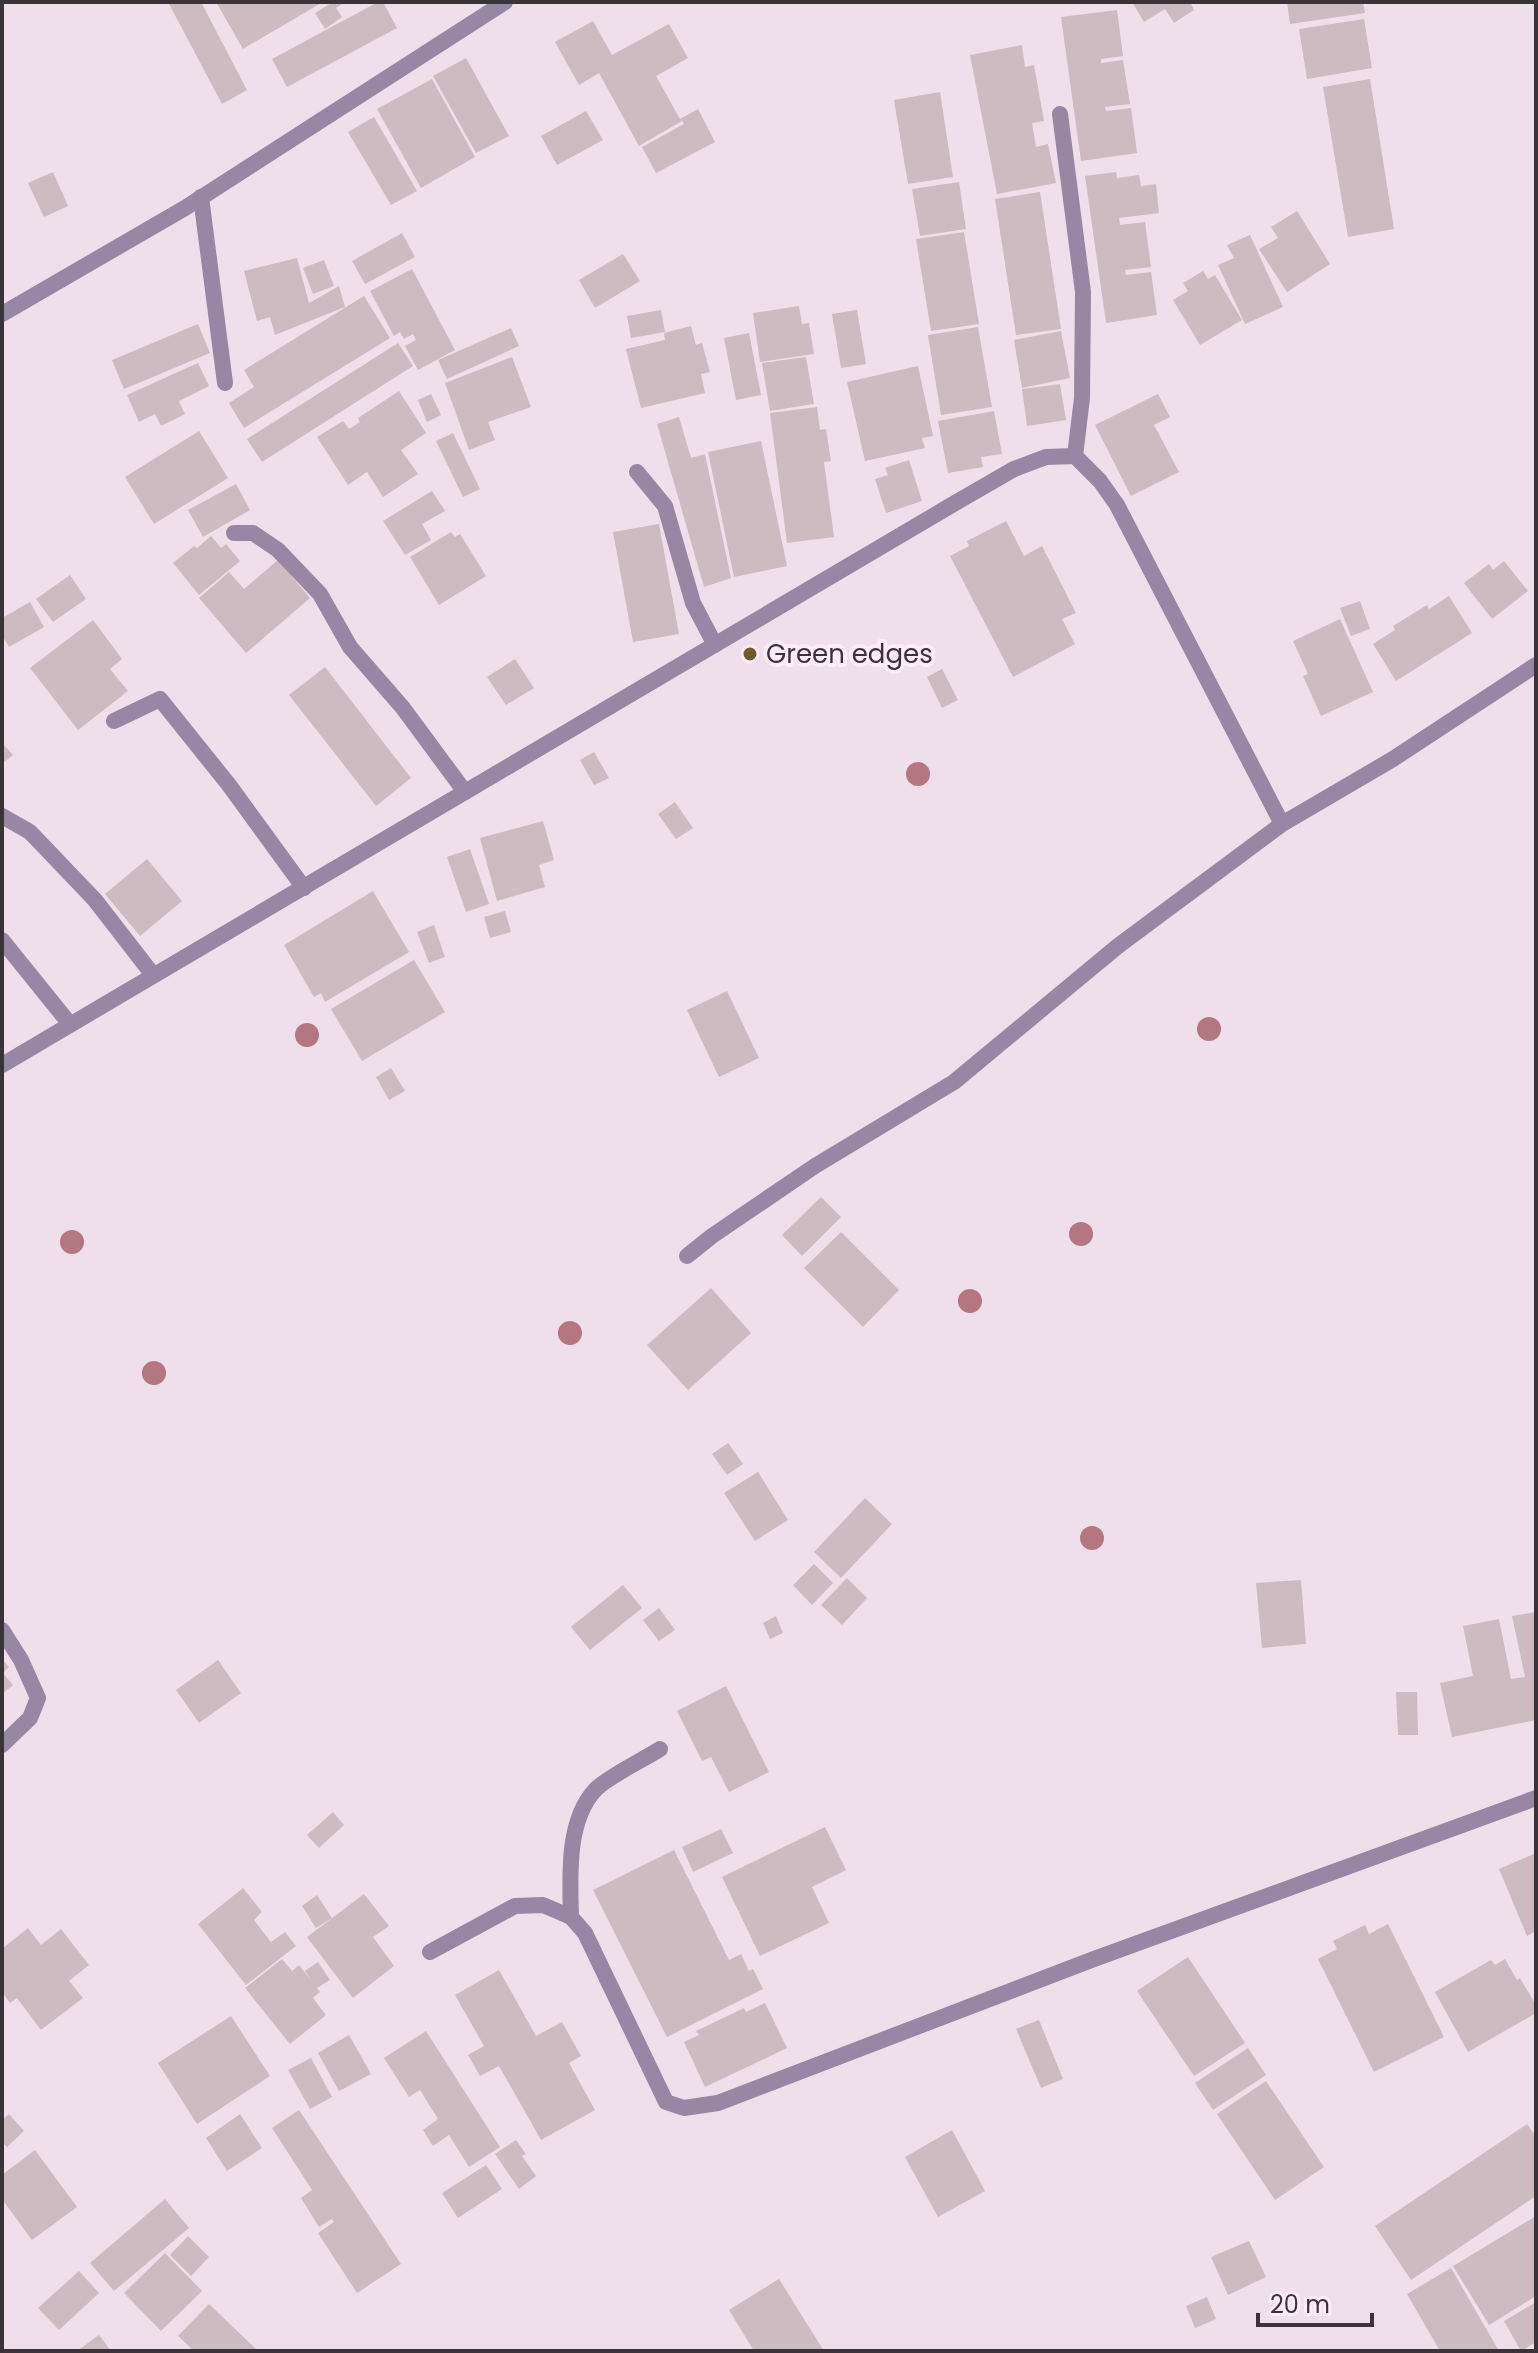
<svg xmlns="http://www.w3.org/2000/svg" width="1538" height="2353" font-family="Poppins,sans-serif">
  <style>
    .building { fill: #ccbbc0 }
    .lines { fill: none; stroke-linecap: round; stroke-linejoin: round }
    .lane { stroke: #9786a4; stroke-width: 16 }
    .street { stroke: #9786a4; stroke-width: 16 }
    .tree { fill: #b47680 }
    .poi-dot { fill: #6d5c2a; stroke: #fbecf7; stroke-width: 3 }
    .labels { text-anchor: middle; stroke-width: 8; stroke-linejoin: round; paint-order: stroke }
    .poi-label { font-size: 26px; fill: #3a3438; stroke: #fbecf7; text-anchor: start }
  </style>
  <rect width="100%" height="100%" fill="#eedfea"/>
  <path class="building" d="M168 2H201L247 90 222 104Z
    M216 2H323L243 49Z
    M333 2H345L336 8 342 17 325 29 315 13Z
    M378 2H383L397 28 287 87 272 59Z
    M1132 2H1190L1194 10 1174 23 1165 9 1144 22Z
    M1287 2H1363L1365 13 1290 24Z
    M1117 10 1123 56 1101 59V63L1123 60 1130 104 1105 107 1106 111 1131 108 1137 153 1081 161 1061 17Z
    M1364 19 1372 68 1307 79 1299 29Z
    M593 21 612 55 669 24 688 58 656 76 680 119 698 109 715 142 656 173 642 147 684 124 682 121 639 146 599 73 579 85 555 42Z
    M1022 45 1025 67 1034 65 1044 121 1032 123 1036 147 1048 144 1056 183 997 194 970 55Z
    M466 58 509 136 476 153 433 76Z
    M432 79 475 157 421 188 377 109Z
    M1370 79 1394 229 1348 237 1323 87Z
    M940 92 953 177 908 184 894 100Z
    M586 111 603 140 557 165 541 136Z
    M374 117 417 191 391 205 348 132Z
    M53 172 68 206 44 217 28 183Z
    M1116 172 1117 178 1139 175 1141 186 1156 184 1159 213 1119 218 1120 225 1145 222 1151 267 1125 270 1126 275 1151 272 1157 315 1106 323 1085 176Z
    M959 182 966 229 920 236 912 189Z
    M1040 192 1061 329 1016 335 995 199Z
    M1297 211 1330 264 1287 292 1259 249 1278 238 1271 227Z
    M964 232 979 324 931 331 916 239Z
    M402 233 415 257 365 284 352 261Z
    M1250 235 1283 307 1245 324 1218 265 1234 258 1227 245Z
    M623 254 640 281 595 308 579 280Z
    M297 258 309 303 339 286 345 307 275 335 270 317 257 321 244 271Z
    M324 260 334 286 313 294 303 268Z
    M412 269 455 350 418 370 405 346 416 340 413 334 404 339 400 332 394 336 370 291Z
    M1203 271 1208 279 1215 275 1242 320 1200 345 1173 300 1188 291 1183 283Z
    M364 296 390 338 244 428 229 403 254 387 244 370Z
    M799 306 802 324 809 323 814 354 760 362 753 313Z
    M661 310 665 332 631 338 627 316Z
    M857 310 866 364 841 368 832 314Z
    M198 324 210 353 124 389 112 360Z
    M691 326 696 345 702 343 710 372 701 374 705 393 641 408 626 349 665 340 664 333Z
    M978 327 992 407 941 415 928 335Z
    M511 328 519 346 447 379 438 360Z
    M1061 331 1070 378 1022 388 1014 340Z
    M749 333 761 395 736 400 724 338Z
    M398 343 413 366 262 462 247 439Z
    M512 357 531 407 488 422 495 440 469 450 445 383Z
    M806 357 814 404 770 411 762 363Z
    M198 363 209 386 179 401 185 414 161 426 155 414 139 422 127 395Z
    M918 366 933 436 922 438 925 448 865 461 847 382Z
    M1060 384 1066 420 1027 426 1022 389Z
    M399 391 426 433 401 450 418 474 383 497 367 472 348 485 317 437 343 421 349 429 360 422 358 418Z
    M431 394 441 415 427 422 418 400Z
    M1158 394 1170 417 1154 425 1179 472 1131 496 1095 425Z
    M817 407 820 430 826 429 831 461 824 462 834 537 787 543 770 413Z
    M994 411 1002 454 981 457 983 467 948 473 938 421Z
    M679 417 691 458 705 454 731 578 704 587 657 424Z
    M199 431 228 478 154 524 125 477Z
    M453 433 480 489 463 497 436 441Z
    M761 441 787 566 734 577 708 452Z
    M909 460 922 501 886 513 875 479 888 475 885 468Z
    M236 484 250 510 203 537 188 510Z
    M432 491 445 511 422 524 431 540 405 555 383 521Z
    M1006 521 1024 556 1042 546 1076 613 1062 619 1075 644 1013 677 950 556 969 546 967 541Z
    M659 524 679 634 633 642 613 532Z
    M451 532 455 537 460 534 486 576 439 605 410 557Z
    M211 536 221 548 226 544 240 561 199 595 173 563 194 546 197 548Z
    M278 560 310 598 246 653 199 598 229 572 244 589Z
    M1504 561 1528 591 1492 619 1464 583 1489 564 1493 570Z
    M70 575 86 599 53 622 36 599Z
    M1449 596 1472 633 1396 681 1373 644 1395 630 1393 626 1427 605 1429 609Z
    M1360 601 1370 629 1351 636 1340 608Z
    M30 602 44 627 9 647 2 635V618Z
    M1340 619 1373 692 1321 716 1303 676 1308 674 1293 641Z
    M93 620 122 659 110 669 128 691 78 730 30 668Z
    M515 659 534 688 506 705 487 677Z
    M325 667 411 778 376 806 289 695Z
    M942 669 958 700 942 708 927 677Z
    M2 743 13 755 2 764Z
    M594 752 609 778 594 785 580 760Z
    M675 802 693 828 676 839 658 814Z
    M543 821 554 860 539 865 545 887 497 901 480 838Z
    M470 849 489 904 466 912 447 857Z
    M147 859 182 901 140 936 105 894Z
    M373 891 409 952 325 1002 321 993 314 997 284 945Z
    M505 911 511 932 490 938 484 917Z
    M434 925 445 957 429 963 417 932Z
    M414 960 445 1012 362 1061 331 1009Z
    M727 991 759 1058 719 1077 687 1010Z
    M391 1068 405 1091 389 1100 376 1077Z
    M821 1197 841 1217 802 1256 782 1235Z
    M841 1232 899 1290 863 1327 804 1268Z
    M711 1288 751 1333 688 1390 647 1345Z
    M728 1443 743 1464 727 1475 712 1454Z
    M758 1472 788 1520 755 1541 724 1493Z
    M865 1498 892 1524 841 1578 814 1552Z
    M814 1564 833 1583 812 1605 793 1585Z
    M847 1578 867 1598 842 1625 821 1605Z
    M1301 1580 1306 1644 1262 1648 1256 1583Z
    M623 1585 642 1608 590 1650 571 1627Z
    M659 1608 675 1630 659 1641 643 1620Z
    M1536 1612V1720L1452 1737 1440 1683 1473 1676 1463 1626 1499 1619 1511 1679 1525 1677 1512 1616Z
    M776 1616 783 1633 770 1639 763 1623Z
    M2 1659 9 1667 3 1673 13 1685 2 1694Z
    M218 1660 241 1693 199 1723 176 1690Z
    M726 1686 769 1772 729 1792 711 1757 702 1761 677 1711Z
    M1396 1692H1417L1418 1735H1398Z
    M333 1812 344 1825 319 1848 307 1835Z
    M825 1827 846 1870 812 1887 829 1923 760 1956 722 1877Z
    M721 1829 733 1853 693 1872 682 1847Z
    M674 1850 729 1960 741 1954 749 1971 753 1969 763 1989 667 2037 593 1890Z
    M1536 1853V1931L1527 1936 1499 1869Z
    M243 1888 262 1912 254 1920 271 1942 285 1932 296 1946 246 1985 198 1924Z
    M364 1894 389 1926 373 1937 394 1966 353 1998 307 1937Z
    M317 1895 332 1918 316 1928 302 1906Z
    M1388 1924 1444 2037 1374 2072 1318 1959 1337 1949 1333 1941 1365 1925 1369 1934Z
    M28 1928 41 1945 61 1929 89 1965 69 1981 83 1998 41 2030 17 1998 10 2003 2 1992V1949Z
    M1188 1957 1245 2043 1194 2076 1137 1991Z
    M282 1959 292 1971 299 1965 311 1980 305 1971 318 1962 330 1980 317 1988 320 1992 313 1998 326 2015 290 2044 245 1988Z
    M1505 1959 1517 1980 1520 1978 1536 2005V2013L1468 2052 1435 1992 1491 1960 1495 1965Z
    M499 1970 536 2036 562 2022 581 2056 569 2063 595 2110 541 2140 499 2066 480 2076 468 2055 484 2046 455 1995Z
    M765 2003 787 2048 705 2087 684 2042 699 2035 696 2031 744 2008 746 2012Z
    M231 2016 270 2076 197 2124 158 2063Z
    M1039 2020 1063 2079 1041 2088 1016 2029Z
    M426 2031 500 2147 469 2167 449 2135 433 2146 423 2130 438 2119 420 2090 409 2097 384 2058Z
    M349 2035 371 2074 339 2091 318 2053Z
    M1248 2048 1266 2075 1213 2110 1195 2083Z
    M311 2058 332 2097 310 2109 288 2070Z
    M1266 2081 1324 2167 1275 2200 1217 2114Z
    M299 2110 401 2264 357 2293 318 2233 334 2222 332 2219 319 2227 301 2198 312 2190 272 2128Z
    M9 2114 24 2131 7 2147 2 2142V2120Z
    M240 2114 262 2148 227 2171 206 2138Z
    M1527 2124 1536 2137V2196L1411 2280 1375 2226Z
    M952 2130 985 2191 938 2217 905 2157Z
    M516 2140 526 2154 522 2156 536 2176 519 2189 495 2154Z
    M35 2150 77 2207 32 2240 2 2199V2175Z
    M486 2165 502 2189 458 2218 442 2193Z
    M165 2199 189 2228 114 2291 90 2263Z
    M1536 2216V2296L1489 2325 1453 2266Z
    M188 2236 209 2257 191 2276 170 2255Z
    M1249 2241 1266 2277 1228 2295 1211 2257Z
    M165 2253 202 2291 161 2331 124 2293Z
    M1451 2268 1499 2351H1440L1407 2294Z
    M79 2271 99 2293 59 2330 38 2308Z
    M779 2279 824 2351H754L729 2310Z
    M1207 2297 1216 2319 1195 2328 1186 2306Z
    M1536 2302V2342L1521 2351 1504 2321Z
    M209 2304 258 2351H194L178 2336Z
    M99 2335 111 2351H77Z"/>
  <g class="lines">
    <path class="lane" d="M201 197 225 383
      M637 472 665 506 693 603 715 645
      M234 533H253L278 550 320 594 350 647 403 708 465 792
      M114 721 160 699 229 785 304 888
      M2 816 30 832 95 900 153 975
      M2 940 69 1023
      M571 1917C570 1878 566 1820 596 1789 609 1776 643 1760 660 1749"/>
    <path class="street" d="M1060 114 1083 292 1082 398 1075 456
      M2 314 185 208 505 2
      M2 1065 950 506 1014 469 1046 457 1075 456 1100 481 1117 505 1282 824
      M687 1256 712 1236 815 1166 954 1082 1118 946 1282 824 1393 759 1536 665
      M2 1630 21 1660 38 1698 30 1718 2 1745
      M430 1952 515 1906 543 1905 571 1917 585 1933 666 2102 684 2108 718 2103 1094 1959 1536 1798"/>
  </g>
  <g class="tree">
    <circle cx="918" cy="774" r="12"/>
    <circle cx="1209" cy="1029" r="12"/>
    <circle cx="307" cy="1035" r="12"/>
    <circle cx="1081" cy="1234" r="12"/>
    <circle cx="72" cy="1242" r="12"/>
    <circle cx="970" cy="1301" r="12"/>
    <circle cx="570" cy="1333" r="12"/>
    <circle cx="154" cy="1373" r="12"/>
    <circle cx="1092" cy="1538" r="12"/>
  </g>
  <circle class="poi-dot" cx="750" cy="654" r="8"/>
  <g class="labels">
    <g class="poi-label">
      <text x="766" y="663">Green edges</text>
    </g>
  </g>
  <rect width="1538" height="2353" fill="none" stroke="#3a3438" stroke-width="8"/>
  <path d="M1258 2313v12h114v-12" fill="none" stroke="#3a3438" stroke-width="4"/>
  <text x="1270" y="2313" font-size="24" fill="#3a3438" stroke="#fbecf7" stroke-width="6" paint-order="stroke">20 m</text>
</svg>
